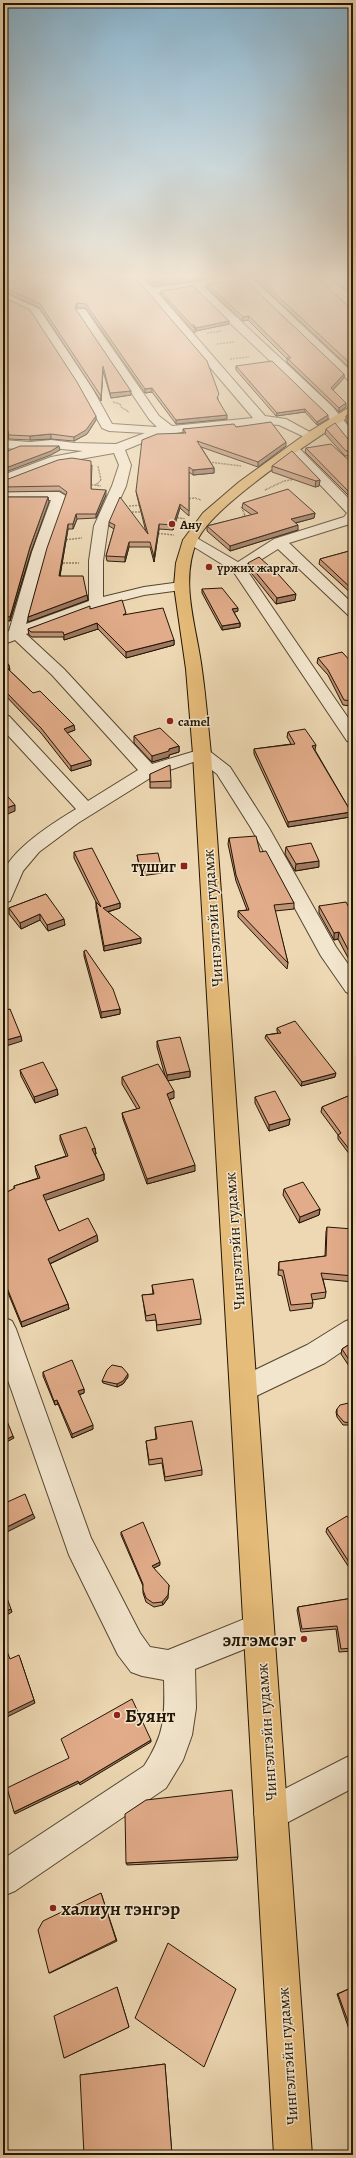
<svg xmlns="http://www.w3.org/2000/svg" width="356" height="2158" font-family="Alegreya,serif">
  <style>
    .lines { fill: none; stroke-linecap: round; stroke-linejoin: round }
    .minor-casing { stroke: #55462f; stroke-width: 2 }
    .major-casing { stroke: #221503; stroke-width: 2 }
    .path { stroke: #221503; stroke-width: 1.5; stroke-dasharray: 0.5 1; stroke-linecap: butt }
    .minor { fill: #f3e6ce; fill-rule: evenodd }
    .major { fill: #e6bc7a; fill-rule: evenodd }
    .wall { fill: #c29477; stroke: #221503 }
    .shaded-wall { fill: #9e7861; stroke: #221503 }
    .building { fill: #e2ac8a; stroke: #221503 }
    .poi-dot { fill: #8f2418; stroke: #f3e6ce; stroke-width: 1.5 }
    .labels { text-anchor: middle; stroke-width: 3; stroke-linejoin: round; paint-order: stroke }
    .far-poi-label { font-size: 13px; font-weight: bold; fill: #221503; stroke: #f3e6ce; text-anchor: start }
    .poi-label { font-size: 16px; font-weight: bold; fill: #221503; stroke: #f3e6ce; text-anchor: end }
    .street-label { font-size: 16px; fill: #221503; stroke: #f3e6ce }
    .near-poi-label { font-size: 19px; font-weight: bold; fill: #221503; stroke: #f3e6ce; text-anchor: start }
  </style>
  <rect width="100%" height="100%" fill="#edd8b3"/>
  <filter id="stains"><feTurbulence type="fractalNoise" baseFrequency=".005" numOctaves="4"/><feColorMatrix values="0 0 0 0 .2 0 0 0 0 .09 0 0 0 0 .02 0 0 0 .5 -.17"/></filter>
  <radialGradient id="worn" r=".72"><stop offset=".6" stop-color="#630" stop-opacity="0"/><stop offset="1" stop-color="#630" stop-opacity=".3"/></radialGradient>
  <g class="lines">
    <defs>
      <path id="minor" d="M26 274H43L41 276 3 286V280Z
        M127 274H138L153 288 238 276 237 274H278L273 277 254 280 353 373V382L349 381 244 281 204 287 332 406 353 432V444L349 443 324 412 193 288 158 293 265 416 286 419 317 436 311 440 279 425 266 424 182 432 159 436 125 450 131 465 126 486 108 526 103 561V597L144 587 181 582 186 583 188 586 186 589 181 590 144 595 101 606 26 634 64 669 152 764 202 749 208 750 230 767 269 828 336 947 353 971V995L346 992 321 956 251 828 217 774 199 760 155 775 78 823 39 852 23 871 10 901 3 903C3 894 1 883 3 875 8 851 56 821 76 809L3 730V715L9 716 88 801 138 770 52 675 15 640 7 643 3 642V634L9 631 32 552 51 500H3V492H59L66 496 46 552 26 624 89 601V561L94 526 112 486 119 465 114 453 58 463 3 484V475L51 457 83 451 51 448 30 450 3 448V440L30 442 51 440 75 443 116 444 145 433 109 431 102 428 79 386 31 313 3 299V292L39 309 91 386 112 424 157 427 149 419 76 311 77 309H85L159 416 172 426 253 418 147 293Z
        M293 445 297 446 353 503V523L289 543 353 604V616L348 615 278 549 246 569 353 725V742L347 741 233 571 183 540 190 536 195 537 238 562 274 539 344 517 347 513 289 452 287 449 289 446Z
        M3 1317 12 1321 16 1329 91 1538 140 1633 150 1647 168 1650 259 1613 270 1617 274 1628 270 1639 195 1669 196 1708 192 1735 183 1760 166 1788 15 1891 3 1896V1859L144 1766C165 1734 165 1716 164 1680L142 1676 131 1672 118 1655 69 1555 3 1366Z
        M353 1318V1344L325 1363 252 1398 243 1402 234 1398 230 1389 234 1380 307 1345 344 1322Z
        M353 1754V1788L271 1831 259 1826 254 1814 259 1802Z"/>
      <path id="major" d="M326 274H337L353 287V295Z
        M353 405V414C317 438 212 505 197 541 179 582 197 628 202 670 206 698 208 726 211 754L312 2155H274L193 754 186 669 174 586 176 563 183 540 203 513 239 482 307 433Z"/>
    </defs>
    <use href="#minor" class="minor-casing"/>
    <use href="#major" class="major-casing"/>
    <path class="path" d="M207 333 222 331
      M217 344 234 342
      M230 359 249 357
      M113 402 120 404 121 407 129 412
      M344 457H353
      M209 462 241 466
      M88 484 101 486
      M96 485 101 480 98 466
      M265 490 284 481 296 479
      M186 499 195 498 201 500
      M129 506 142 505
      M129 512H144
      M174 517 185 519
      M238 520 245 515 241 507
      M155 533 174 535
      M63 540 82 538
      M60 563H79"/>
    <use href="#minor" class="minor"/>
    <use href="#major" class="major"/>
  </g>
  <path class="wall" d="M129 274 218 398V400L227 419 176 424 152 392 145 393 86 308H77L76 310 131 395 111 398 103 371 101 401 40 308 3 291V283Z
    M140 274H236V275L154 286Z
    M348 274H353V279H351Z
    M257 277 353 311V371L257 281Z
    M207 284 344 374V378L333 390 346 407 339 412 287 362V359L248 320 243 321 207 288Z
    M161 291 229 324 196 331 195 329V333L161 294Z
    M3 297 96 420 87 434 74 441 51 439 30 440 9 439 3 417Z
    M236 366 328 419 317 425 305 412 276 416 236 370Z
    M353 378V385L350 383 351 379Z
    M353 411V430L346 421V416Z
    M236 427 286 446 258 467 201 447 214 468V473L193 475 189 472V516L180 508 173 530 159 529 154 562 150 547H129L125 562 107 561 106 556 114 529 109 526V522L146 532 137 496 136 491 183 433V429Z
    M326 429 348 439 353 440V455L345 456 325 434Z
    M306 448 353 464V500L305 452Z
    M92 465 91 489 106 495 96 518 77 519 73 529H68L60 576 87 595 88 600 28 622 66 495 60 491 3 492V481Z
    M272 466 320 480 319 486 315 487 272 472Z
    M3 497H48L49 502 31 552 10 621H3Z
    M243 503 315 513 314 518 296 523 298 530 230 551 207 531V526L252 515 242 508Z
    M353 550V595L319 564 320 559Z
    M248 563 295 600 276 604 248 569Z
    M202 589 238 611 234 612 240 623V627L222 630 202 593Z
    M90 609 126 614 174 640V645L126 658 98 629 64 640V637H32L29 635 28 629Z
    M3 658 9 670 33 693 75 730 67 733 91 765 71 771 41 733 3 693Z
    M318 658 353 664V706H351L343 705 328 675 317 663Z
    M288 732 315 750 351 812 350 817 288 827 254 754V749L291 744 287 737Z
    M134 736 179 746V752L169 755V757L152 762 134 743Z
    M150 774 171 781V788H150Z
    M229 838 260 852 294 903V909L275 911 288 963 287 969 238 917V911L247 910 236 881 228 844Z
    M352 846H353V856L351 851Z
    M286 847 319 867 295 871 285 854Z
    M74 852 120 903V908L108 912 141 943 104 951 96 908V902L97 904 74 858Z
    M137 855 162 870V873L141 876Z
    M46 894 65 925 48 931 40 920 21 929 9 914V908Z
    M319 906 353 915V967L338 939 334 940 319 913Z
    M84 951 120 1009V1014L101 1018 84 956Z
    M277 1028 335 1077 301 1086 265 1038 266 1035 278 1033 277 1031Z
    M157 1041 190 1071V1077L167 1081 174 1098 169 1100 195 1171 147 1184 123 1119 122 1113 137 1109 122 1084V1077L166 1079 157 1047Z
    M20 1070 57 1089 58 1095 35 1103 21 1076Z
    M353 1094V1159L338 1139V1135L321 1112 322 1107Z
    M255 1097 290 1119 289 1125 269 1131 255 1103Z
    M60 1135 95 1148 96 1154H95L104 1174V1180L45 1200 59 1231 98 1241 50 1264 68 1304 69 1309 22 1327 4 1283H3V1194L14 1189V1186L38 1178 36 1172 35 1166 66 1156 60 1140Z
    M284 1189 320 1209 319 1215 299 1223 283 1195Z
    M327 1227 353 1276V1282L323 1279 326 1292 325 1298 312 1300 313 1303 312 1308 290 1311 282 1276 278 1275 279 1262 325 1256 326 1232Z
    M152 1285 201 1319V1324L157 1331 156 1320 146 1321 143 1300 142 1295 153 1294Z
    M353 1342V1372L341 1354 342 1349Z
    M43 1372 84 1389V1393L79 1395 93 1429 72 1438 58 1404 55 1405 43 1376Z
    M128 1377 123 1384 117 1387 103 1383 102 1381Z
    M337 1409 353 1423 349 1425H343L337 1417 336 1412Z
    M155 1427 202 1470V1475L165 1481 162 1463 149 1465 146 1441 156 1439Z
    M353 1525V1563L348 1566 326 1532 327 1528Z
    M121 1532 160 1565 154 1568 168 1598 163 1605 154 1607 146 1602 143 1593V1586L121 1535Z
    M353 1598V1651L339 1652 336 1629 301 1632 297 1610 298 1607Z
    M238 1857 237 1860 127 1865 126 1863Z
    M353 1987V2041L337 1994Z
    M165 2064 172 2155 80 2075Z"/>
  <path class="shaded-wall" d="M3 274H20L3 278Z
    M213 274H236V275L154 286 153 282Z
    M352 275H353V279H351Z
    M77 303V308L75 312V308Z
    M249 316 248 320 243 321V317Z
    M229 321V324L196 331V328Z
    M103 366V371L101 401V396Z
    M344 374V378L330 393 331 388Z
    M152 388V392L145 393V389Z
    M131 391V395L111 398 110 393Z
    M346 403V407L339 412V408Z
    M305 409V412L276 416 277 413Z
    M227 415V419L176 424V420Z
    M328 415V419L317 425V422Z
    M96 416V420L87 434 74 441V437Z
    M51 434V439L30 440V436Z
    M286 442V446L258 467V462Z
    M59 446 60 450 51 455 3 473V469Z
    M214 468V473L193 475V470Z
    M320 480 319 486 315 487 316 481Z
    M106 490V495L96 518V514Z
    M48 497 49 502 31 552 10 621V617L30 547Z
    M180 504V508L173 530V525Z
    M315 513 314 518 291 524V519Z
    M76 514 77 519 73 529V524Z
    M68 524V529L59 581V576Z
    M159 524V529L154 562V557Z
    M298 525V530L230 551V546Z
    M129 542V547L125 562V557Z
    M296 594 295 600 276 604 277 598Z
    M87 595 88 600 28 622V617Z
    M238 608V611L232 613V609Z
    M97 623 98 629 64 640V635Z
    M240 623V627L222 630V626Z
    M174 640V645L126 658V652Z
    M9 665 10 670 5 666Z
    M352 701H353V706H351Z
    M74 725 75 730 64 734V729Z
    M316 745 315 750 312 751V746Z
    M179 746V752L169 755V757L152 762V756L169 749Z
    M91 760V765L71 771V766Z
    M15 805V811L3 816V809Z
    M351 812 350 817 288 827V822Z
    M319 861V867L295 871 296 864Z
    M120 903V908L103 913V908Z
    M40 914V920L21 929 20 923Z
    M64 919 65 925 48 931 47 925Z
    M339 932 338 939 334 940V933Z
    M141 938V943L104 951V946Z
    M120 1009V1014L101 1018V1012Z
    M21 1036 22 1041 3 1047V1041Z
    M190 1071V1077L167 1081V1075Z
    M336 1073 335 1077 301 1086 302 1082Z
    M57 1089 58 1095 35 1103 34 1097Z
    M174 1091V1098L167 1100V1094Z
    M290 1119 289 1125 269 1131V1125Z
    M95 1148 96 1154 93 1155 92 1149Z
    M3 1151H6L7 1156 3 1158Z
    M195 1165V1171L147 1184V1179Z
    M104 1174V1180L44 1201 43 1195Z
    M320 1209 319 1215 299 1223 300 1217Z
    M97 1235 98 1241 49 1264 48 1259Z
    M68 1304 69 1309 22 1327 21 1322Z
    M128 1374V1377L123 1384 117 1387V1384Z
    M84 1389V1393L78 1395V1391Z
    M57 1400 58 1404 55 1405 54 1401Z
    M353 1421V1423L349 1425 350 1423Z
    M93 1425V1429L72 1438V1434Z
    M13 1436 14 1438 3 1444V1441Z
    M33 1514 35 1518 3 1534V1529Z
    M353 1560V1563L348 1566 349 1562Z
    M160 1562V1565L152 1569V1566Z
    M169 1585 168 1598 163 1605 162 1602Z
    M11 1609 12 1612 3 1617V1612Z
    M20 1658 35 1703 3 1719V1715Z
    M151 1740V1742L80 1785 79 1783Z
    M78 1781 79 1783 15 1814 14 1812Z
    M101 1893 117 1941 50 1973H49Z
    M117 1987 129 2027 64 2058Z"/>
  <path class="building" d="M39 274H129L146 290 207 361 219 394 217 398 227 415 176 420 152 388 145 389 86 304 77 303 75 308 131 391 110 393 103 366 101 396 40 304 3 287V283Z
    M144 274H213L153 282Z
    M274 274H314L353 311V366L257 277Z
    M244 279 344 374 331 388 346 403 339 408 287 358H291L249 316 243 317 207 284Z
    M193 286 229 321 196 328 193 324 195 329 161 291Z
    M3 297 30 310 77 382 96 416 86 430 74 437 51 434 30 436 9 435 3 414Z
    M272 361 328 415 317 422 305 409 277 413 236 366Z
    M353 411V425L346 416Z
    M271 422 286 442 258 462 197 441 214 468 193 470 189 467V511L180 504 173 525 159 524 154 557 150 542H129L125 557 106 556 115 525 109 522 120 497 148 534 136 491 142 440 157 434 186 433 183 429 234 424 236 427Z
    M335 423 348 439 353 440V451H346L326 429Z
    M331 444 353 464V496L306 448Z
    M20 446H59L51 451 3 469V453Z
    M292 451 320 480 316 481 272 466Z
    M72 458 91 461V489L106 490 96 514H76L73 524H68L59 576H83L87 595 28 617 47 548 67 492 59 486 3 487V481L58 460Z
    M288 489 315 513 291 519 298 525 230 546 207 526 258 513 243 503Z
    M3 497H48L30 547 10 617 3 616Z
    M353 550V590L320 559Z
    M259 557 278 574 296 594 277 598 248 563Z
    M222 588 238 608 232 609 240 623 222 626 202 589Z
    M122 600 126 613 123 615 163 608 174 640 126 652 97 623 64 635 63 632H31L28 629 90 606V609Z
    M342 652 353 664V701L344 700 328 670 318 658Z
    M3 658 9 665 5 666 33 693 40 691 74 725 64 729 91 760 71 766 41 728 3 689Z
    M160 728 179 746 169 749V751L152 756 134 736Z
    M305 729 316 745 312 746 351 812 288 822 254 749 295 744 288 732Z
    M170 765 171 781 150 782V774Z
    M3 791 15 805 3 809Z
    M256 836 260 852 266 851 294 903 274 905 288 963 238 911 249 910 236 875 229 838Z
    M311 843 319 861 296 864 286 847Z
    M92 848 120 903 103 908 141 938 104 946 96 902 101 907 74 852Z
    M158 853 162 870 141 872 137 855Z
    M46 894 64 919 47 925 40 914 20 923 9 908Z
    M346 902 353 915V959L339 932 334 933 319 906Z
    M86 950 113 989 120 1009 101 1012 84 951Z
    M10 1009 21 1036 3 1041V1011Z
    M295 1021 336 1073 302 1082 266 1035 281 1033 277 1028Z
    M180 1037 190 1071 167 1075 157 1041Z
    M43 1062 57 1089 34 1097 20 1070Z
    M158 1064 174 1091 167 1094 195 1165 147 1179 122 1113 140 1108 122 1077Z
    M275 1091 290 1119 269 1125 255 1097Z
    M353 1094V1154L338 1135 341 1133 322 1107Z
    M86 1127 95 1148 92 1149 104 1174 43 1195 59 1231 88 1218 97 1235 48 1259 68 1304 21 1322 3 1278V1194L15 1188 14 1186 40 1178 35 1166 68 1156 60 1135Z
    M3 1144 6 1151H3Z
    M303 1182 320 1209 300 1217 284 1189Z
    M327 1227 353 1229V1276L321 1273 326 1292 311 1294 313 1303 291 1305 283 1270H279V1262L326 1256Z
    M193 1279 201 1319 157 1325 155 1314 146 1316 142 1295 154 1294 152 1285Z
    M353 1342V1366L342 1349Z
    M72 1360 84 1389 78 1391 93 1425 72 1434 57 1400 54 1401 43 1372Z
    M112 1365 122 1367 128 1374 123 1381 117 1384 102 1381 107 1370Z
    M353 1402V1421L350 1423 344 1422 337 1414V1409L340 1405Z
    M5 1416 13 1436 3 1441V1417Z
    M192 1421 202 1470 165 1477 162 1458 149 1460 146 1441 157 1439 155 1427Z
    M25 1494 33 1514 3 1529V1504Z
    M347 1516 353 1525V1560L349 1562 327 1528Z
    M143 1522 160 1562 152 1566 169 1585 168 1595 162 1602 153 1603 146 1598 143 1590V1584L121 1532Z
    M3 1590H4L11 1609 3 1612Z
    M353 1598V1648L341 1649 337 1626 302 1629 298 1607Z
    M3 1641 10 1659 19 1655 34 1700 3 1715Z
    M132 1699 151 1740 79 1783 78 1781 14 1812 7 1788 69 1758 61 1739Z
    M232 1790 238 1857 126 1863 125 1814 146 1800Z
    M101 1893 116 1940 49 1973 38 1930 43 1921Z
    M168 1943 236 1989 204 2067 135 2018Z
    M117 1987 129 2027 64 2058 54 2016Z
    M353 1987V2035L338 1994Z
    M165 2064 172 2155H84L80 2075Z"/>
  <linearGradient id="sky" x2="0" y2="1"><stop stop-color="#89b6d2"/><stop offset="0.48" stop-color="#f7eddd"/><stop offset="1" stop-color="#f7eddd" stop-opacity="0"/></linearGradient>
  <rect width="356" height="576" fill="url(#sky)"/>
  <g class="poi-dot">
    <circle cx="172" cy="524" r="4"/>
    <circle cx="209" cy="567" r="4"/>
    <circle cx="170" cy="721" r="4"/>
    <rect x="180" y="862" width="8" height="8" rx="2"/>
    <circle cx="304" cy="1639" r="4"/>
    <circle cx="117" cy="1715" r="4"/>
    <circle cx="53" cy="1908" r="4"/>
  </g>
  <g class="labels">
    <g class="far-poi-label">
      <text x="180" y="529">Ану</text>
      <text x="217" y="572">үржих жаргал</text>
      <text x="178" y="726">camel</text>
    </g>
    <g class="poi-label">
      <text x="176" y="872">түшиг</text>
    </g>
    <g class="street-label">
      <text transform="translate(212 918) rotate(-94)" y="6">Чингэлтэйн гудамж</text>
      <text transform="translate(234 1241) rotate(-94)" y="6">Чингэлтэйн гудамж</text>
      <text transform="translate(266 1732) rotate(-94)" y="6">Чингэлтэйн гудамж</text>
      <text transform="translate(287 2056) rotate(-94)" y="6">Чингэлтэйн гудамж</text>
    </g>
    <g class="near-poi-label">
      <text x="296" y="1646" text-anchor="end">элгэмсэг</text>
      <text x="125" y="1722">Буянт</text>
      <text x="61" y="1915">халиун тэнгэр</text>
    </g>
  </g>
  <rect width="356" height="2158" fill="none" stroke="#edd8b3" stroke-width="16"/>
  <rect x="4" y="4" width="348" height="2150" fill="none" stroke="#221503" stroke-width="2"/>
  <rect x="8" y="8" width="340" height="2142" fill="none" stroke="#221503"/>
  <rect width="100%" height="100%" filter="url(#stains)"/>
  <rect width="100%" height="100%" fill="url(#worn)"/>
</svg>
